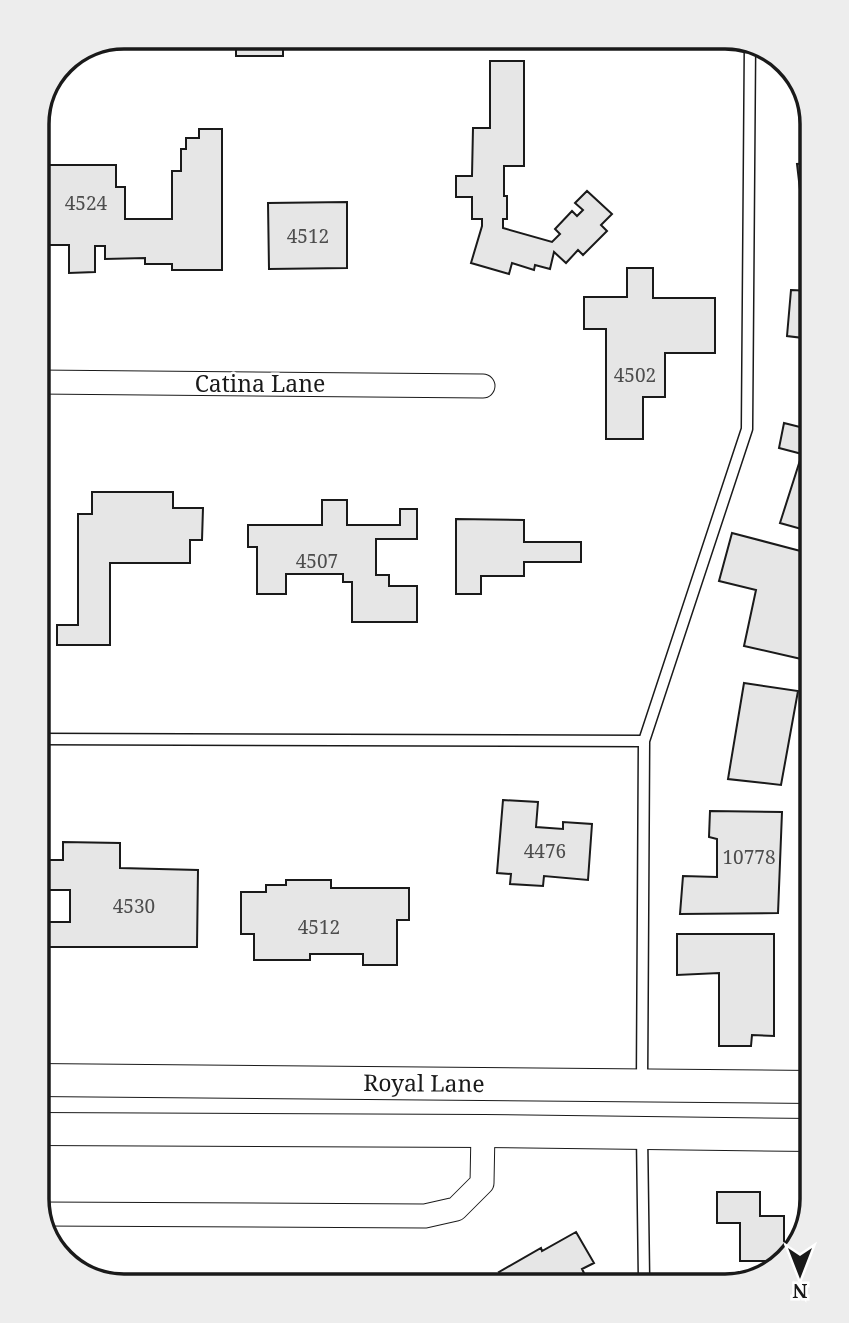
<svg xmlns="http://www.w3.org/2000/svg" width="849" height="1323" font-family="'Noto Serif',serif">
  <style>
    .building { fill: #e6e6e6; stroke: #1a1a1a; stroke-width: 2 }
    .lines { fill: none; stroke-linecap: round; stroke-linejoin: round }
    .service-casing { stroke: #1a1a1a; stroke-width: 13 }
    .minor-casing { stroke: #1a1a1a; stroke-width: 25 }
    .secondary-casing { stroke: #1a1a1a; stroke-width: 34 }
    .service { stroke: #fff; stroke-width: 10 }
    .minor { stroke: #fff; stroke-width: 23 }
    .secondary { stroke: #fff; stroke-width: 32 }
    .labels { text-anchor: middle; stroke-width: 5; stroke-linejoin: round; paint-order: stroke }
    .number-label { font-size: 19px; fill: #4d4d4d }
    .street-label { font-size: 23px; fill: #1a1a1a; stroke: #fff }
    .rim { fill: none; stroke: #1a1a1a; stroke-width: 3.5 }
  </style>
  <rect width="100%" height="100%" fill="#fff"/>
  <path class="building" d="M236 37H283V56H236Z
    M490 61H524V166H504V196H507V219H503V228L552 242 560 234 555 229 572 211 577 216 583 210 575 203 587 191 612 214 601 225 607 231 583 255 578 250 566 263 554 252 550 269 535 265 534 270 512 263 509 274 471 263 482 226V219H472V197H456V176H472L473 128H490Z
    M804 90 810 114 799 111Z
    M199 129H222V270H172V264H145V258L105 259V246H95V272L69 273V245H47V165H116V187H125V219H172V171H181V149H186V138H199Z
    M812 163V222L804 224 797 164Z
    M347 202V268L269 269 268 203Z
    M627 268H653V298H715V353H665V397H643V439H606V329H584V297H627Z
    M791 290 812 291V339L787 336Z
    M784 423 812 430V532L780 523 802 454 779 448Z
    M92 492H173V508H203L202 540H190V563H110V645H57V625H78V514H92Z
    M322 500H347V525H400V509H417V539H376V575H389V586H417V622H352V582H343V574H286V594H257V547H248V525H322Z
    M456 519 524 520V542H581V562H524V576H481V594H456Z
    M732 533 812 554V653L810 661 744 646 756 590 719 581Z
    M744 683 798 691 781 785 728 779Z
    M503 800 538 802 536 827 563 829V822L592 824 588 880 544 876 543 886 510 884 511 874 497 873Z
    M710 811 782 812 778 913 680 914 683 876 717 877V839L709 837Z
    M63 842 120 843V868L198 870 197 947H37V922H70V890H37V860H63Z
    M286 880H331V888H409V920H397V965H363V954H310V960H254V934H241V892H266V885H286Z
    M677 934H774V1036L752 1035 751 1046H719V973L677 975Z
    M717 1192H760V1216H784V1259L782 1261H740V1223H717Z
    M576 1232 594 1263 582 1269 585 1275 577 1280 496 1281 503 1277 499 1272 541 1248 542 1251Z"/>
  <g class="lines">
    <defs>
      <path id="service" d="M37 739 644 741
        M642 1083 644 741 747 429 750 43
        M642 1135 644 1279"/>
      <path id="minor" d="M37 382 483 386
        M40 1214 425 1216 456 1209 482 1183 483 1131"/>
      <g id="secondary">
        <path id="s1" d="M37 1080 812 1087"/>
        <path d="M37 1129 483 1131 812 1135"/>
      </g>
    </defs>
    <use href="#service" class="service-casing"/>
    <use href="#minor" class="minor-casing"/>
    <use href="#secondary" class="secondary-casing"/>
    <use href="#service" class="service"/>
    <use href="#minor" class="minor"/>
    <use href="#secondary" class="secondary"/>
  </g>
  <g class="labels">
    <g class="number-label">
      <text x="86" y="210">4524</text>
      <text x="308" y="243">4512</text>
      <text x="635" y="382">4502</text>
      <text x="317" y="568">4507</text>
      <text x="545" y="858">4476</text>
      <text x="749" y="864">10778</text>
      <text x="134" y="913">4530</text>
      <text x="319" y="934">4512</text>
    </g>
    <g class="street-label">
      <text x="260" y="392">Catina Lane</text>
      <text dy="8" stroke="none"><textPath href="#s1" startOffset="387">Royal Lane</textPath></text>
    </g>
  </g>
  <path d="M0 0H849V1323H0ZM124 49H725A75 75 0 0 1 800 124V1199A75 75 0 0 1 725 1274H124A75 75 0 0 1 49 1199V124A75 75 0 0 1 124 49Z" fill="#ededed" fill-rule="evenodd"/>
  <path class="rim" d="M124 49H725A75 75 0 0 1 800 124V1199A75 75 0 0 1 725 1274H124A75 75 0 0 1 49 1199V124A75 75 0 0 1 124 49Z"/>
  <g transform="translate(800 1274) rotate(180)" stroke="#ffffff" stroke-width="5" paint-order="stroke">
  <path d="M0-5L12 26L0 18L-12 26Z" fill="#1a1a1a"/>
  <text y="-10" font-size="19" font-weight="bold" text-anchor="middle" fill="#1a1a1a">N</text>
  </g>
</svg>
